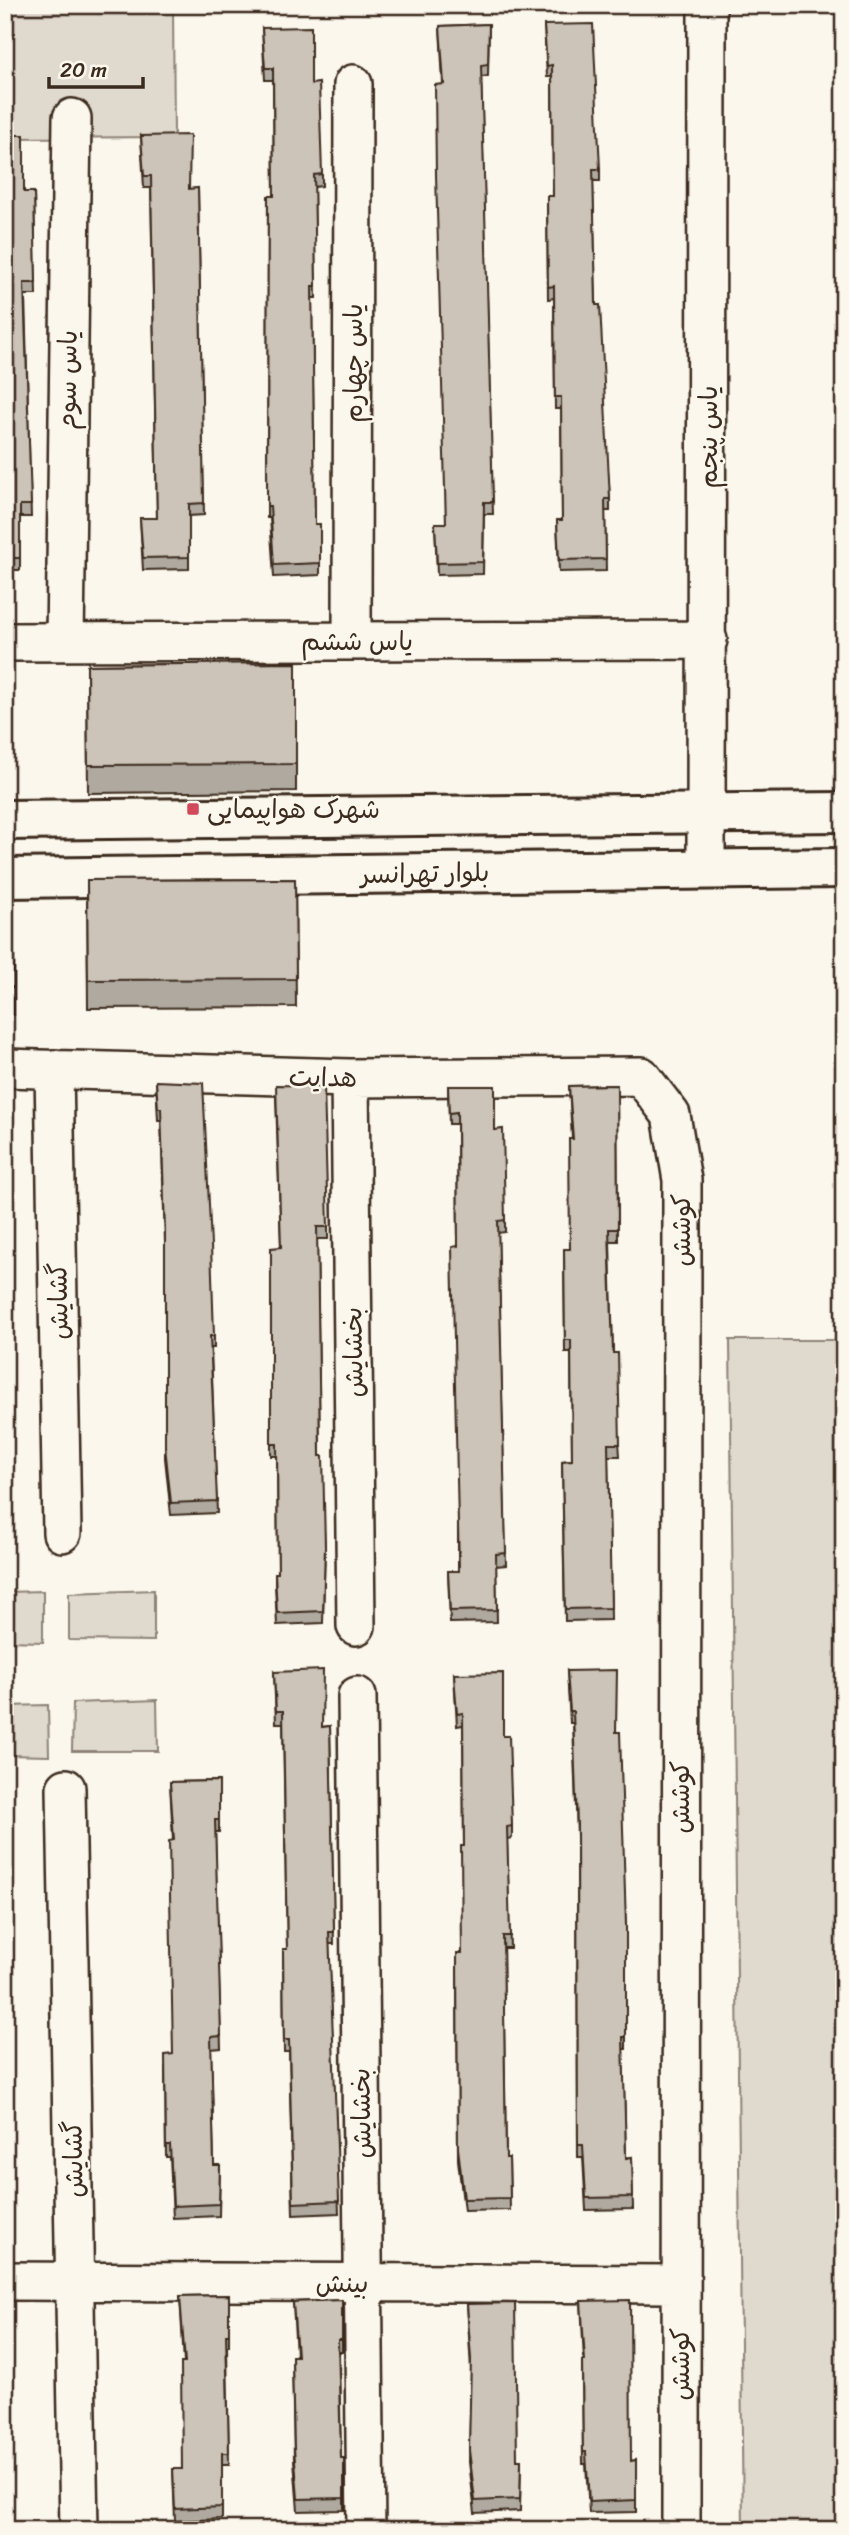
<svg xmlns="http://www.w3.org/2000/svg" width="849" height="2535" font-family="Sriracha,'Playpen Sans Arabic',sans-serif">
  <style>
    .green { fill: #dfd9ce; stroke: #8d8276; stroke-width: 2 }
    .lines { fill: none; stroke-linecap: round; stroke-linejoin: round }
    .minor-casing { stroke: #3b2a1e; stroke-width: 42 }
    .major-casing { stroke: #3b2a1e; stroke-width: 44 }
    .minor { stroke: #fbf7ec; stroke-width: 37 }
    .major { stroke: #fbf7ec; stroke-width: 38 }
    .wall { fill: #afa99f; stroke: #3b2a1e; stroke-width: 2 }
    .building { fill: #ccc4b9; stroke: #3b2a1e; stroke-width: 2 }
    .poi-dot { fill: #d1495b; stroke: #fbf7ec; stroke-width: 2.5 }
    .labels { text-anchor: middle; stroke-width: 5; stroke-linejoin: round; paint-order: stroke }
    .street-label { font-size: 26px; fill: #3b2a1e; stroke: #fbf7ec }
    .poi-label { font-size: 26px; fill: #3b2a1e; stroke: #fbf7ec; text-anchor: start }
  </style>
  <rect width="100%" height="100%" fill="#fbf7ec"/>
  <filter id="ink" filterUnits="userSpaceOnUse"><feTurbulence type="fractalNoise" baseFrequency=".0143" numOctaves="2"/><feDisplacementMap in="SourceGraphic" scale="14" xChannelSelector="R" yChannelSelector="G"/><feConvolveMatrix kernelMatrix="1 2 1 2 8 2 1 2 1" color-interpolation-filters="sRGB"/></filter>
  <g filter="url(#ink)">
    <path class="green" d="M5 5H173L174 137 5 138Z
      M730 1340H844V2530H743Z
      M154 1590V1641L69 1640V1593Z
      M43 1591V1642L5 1641V1592Z
      M157 1700 158 1751H72L73 1703Z
      M48 1705 49 1756 5 1755V1706Z"/>
    <g class="lines">
      <defs>
        <path id="minor" d="M352 641 353 84
          M5 642 708 640
          M65 642 72 118
          M706 868 707 5
          M5 1068 350 1078 641 1076 671 1115 682 1180 681 2530
          M54 1069 62 1533
          M350 1078 356 1626
          M357 1696 366 2530
          M66 1788 79 2530
          M5 2281 679 2284"/>
        <path id="major" d="M5 820 844 812
          M5 878 844 868"/>
      </defs>
      <use href="#minor" class="minor-casing"/>
      <use href="#major" class="major-casing"/>
      <use href="#minor" class="minor"/>
      <use href="#major" class="major"/>
    </g>
    <path class="wall" d="M489 24 488 76 481 77 493 514H484L483 574 437 575 435 523H446L443 84 440 26Z
      M544 25 600 169V181H593L596 305 610 499V511H605L606 571 559 572 557 520H562L561 409H555L554 298 548 299 547 196H553L552 77H547Z
      M262 28 311 84 322 174V186L314 187 316 298H312L315 524H320V575L274 577 270 518H267L268 196H274L273 80H265Z
      M5 135 24 192H34L36 295H25L31 517H20V570H5Z
      M141 136 190 189 198 188 204 515 189 516V569L143 570 140 518H157L151 188H144Z
      M296 663V791L88 793 87 665Z
      M5 664H6L7 792H5Z
      M295 879 296 1007 88 1008 87 880Z
      M5 887H13L14 1015H5Z
      M156 1081 214 1336V1348H211L217 1513 171 1515 165 1458V1243L161 1120H158Z
      M617 1085 618 1241H610L613 1353 620 1456H608L611 1620 565 1621 562 1461 572 1460 571 1352H565L564 1249H570L572 1139 569 1086Z
      M448 1086 495 1130 505 1220V1232L498 1233 506 1565 496 1566 497 1622 450 1623 448 1571H458V1246L457 1124H449Z
      M276 1097 328 1227V1239H317L320 1456 325 1547 323 1623 277 1625 275 1585V1573H278L277 1456H271V1365L281 1247Z
      M567 1671 616 1732 626 1926V2049H623L626 2158 632 2157 633 2209 586 2210 583 2157H578L577 1837 573 1723H570Z
      M274 1672 322 1727 330 1726 334 1944H329L339 2213 293 2215 289 2052H284L283 1949H287L283 1723H276Z
      M454 1674 503 1736 512 1826V1838L507 1839 510 1948H503L506 2158H509L510 2210 464 2211 458 2160 457 1953H462L464 1846 463 1725 457 1726Z
      M219 1781V1832H215L221 2048 211 2049 214 2165H220L219 2216 173 2218 170 2157H166L165 2067 173 2054V1841L170 1782Z
      M229 2295V2346H227L229 2465H222V2519L175 2521 173 2469H182L184 2363 180 2296Z
      M342 2300V2352H339L341 2458H344V2510L298 2511 294 2460 292 2356H296L293 2302Z
      M581 2301 631 2461 636 2460V2512L589 2513 586 2464H583L582 2361H584Z
      M467 2304 517 2460H521L520 2511 475 2513 469 2462 471 2369Z"/>
    <path class="building" d="M489 24 488 64 481 65 493 502H484L483 562 437 563 435 523H446L436 175 435 85 444 84 440 26Z
      M593 24 600 169H593L596 305H600L610 499H605L606 559 559 560 557 520H562L561 397H555L554 286 548 287 547 196H553L552 65 547 66 544 25Z
      M311 27V84L319 83 322 174 314 175 316 286H312L315 524H320V563L274 565 270 506H267L268 196H274L273 68H265L262 28Z
      M5 135H24V192H34L36 283H24L31 505H20V558H5Z
      M190 135 189 189 198 188 204 503 189 504V557L143 558 140 518H157L151 176H144L141 136Z
      M296 663V764L88 765 87 665Z
      M5 664H6L7 765H5Z
      M295 879 296 979 88 980 87 880Z
      M5 887H13L14 987H5Z
      M156 1081 203 1083 211 1245 214 1336H210L217 1501 171 1503 165 1446V1231L161 1108H158Z
      M276 1085 324 1086 328 1227H317L320 1456H323L325 1547 323 1611 277 1613 275 1573H278L277 1444H271V1248L281 1247Z
      M617 1085 618 1229H609L613 1353H618L620 1444H608L611 1608 565 1609 562 1461 572 1460 571 1340H565L564 1249H570L569 1139H573L569 1086Z
      M448 1086H495V1130L503 1129 505 1220 498 1221 506 1553 496 1554 497 1610 450 1611 448 1571H459L452 1247 458 1246 457 1112 449 1113Z
      M323 1670 322 1727 330 1726 334 1932H329L339 2201 293 2203 289 2040H284L283 1949H287L283 1711H276L274 1672Z
      M617 1670 616 1732H620L626 1926V2037H623L626 2158 632 2157 633 2197 586 2198 583 2145H578L577 1825 573 1711H570L567 1671Z
      M503 1673V1736H509L512 1826 507 1827 510 1936H503L506 2158H509L510 2198 464 2199 458 2148 457 1953H462L461 1846H464L463 1713 457 1714 454 1674Z
      M219 1781V1820H215L221 2036 211 2037 214 2165H220L219 2204 173 2206 170 2145H166L165 2055 173 2054 169 1841 174 1840 170 1782Z
      M229 2295V2334H226L229 2453H222V2507L175 2509 173 2469H182L181 2363H185L180 2296Z
      M342 2300V2340H338L341 2458H344V2498L298 2499 294 2448 292 2356H297L293 2302Z
      M630 2300 631 2461 636 2460V2500L589 2502 586 2452H583L582 2361H585L581 2301Z
      M515 2303 517 2460H521L520 2499 475 2501 469 2450 471 2359 467 2304Z"/>
  </g>
  <rect class="poi-dot" x="186" y="802" width="14" height="14" rx="3.5"/>
  <g class="labels">
    <g class="street-label">
      <text transform="translate(353 363) rotate(-90)" y="9">یاس چهارم</text>
      <text transform="translate(67 380) rotate(-89)" y="9">یاس سوم</text>
      <text transform="translate(708 437) rotate(-90)" y="9">یاس پنجم</text>
      <text x="357" y="650">یاس ششم</text>
      <text transform="translate(425 873) rotate(-1)" y="9">بلوار تهرانسر</text>
      <text transform="translate(323 1077) rotate(1)" y="9">هدایت</text>
      <text transform="translate(681 1230) rotate(-90)" y="9">کوشش</text>
      <text transform="translate(58 1301) rotate(-91)" y="9">گشایش</text>
      <text transform="translate(353 1352) rotate(-91)" y="9">بخشایش</text>
      <text transform="translate(680 1797) rotate(-90)" y="9">کوشش</text>
      <text transform="translate(361 2113) rotate(-91)" y="9">بخشایش</text>
      <text transform="translate(73 2159) rotate(-91)" y="9">گشایش</text>
      <text x="342" y="2292">بینش</text>
      <text transform="translate(680 2364) rotate(-90)" y="9">کوشش</text>
    </g>
    <g class="poi-label">
      <text x="207" y="818">شهرک هواپیمایی</text>
    </g>
  </g>
  <rect width="849" height="2535" fill="none" stroke="#fbf7ec" stroke-width="28"/>
  <rect x="14" y="14" width="821" height="2507" fill="none" stroke="#3b2a1e" stroke-width="2.5" filter="url(#ink)"/>
  <path d="M49 77v10h94v-10" fill="none" stroke="#3b2a1e" stroke-width="3.5"/>
  <text x="60" y="77" font-size="21" fill="#3b2a1e" stroke="#fbf7ec" stroke-width="5" paint-order="stroke">20 m</text>
</svg>
